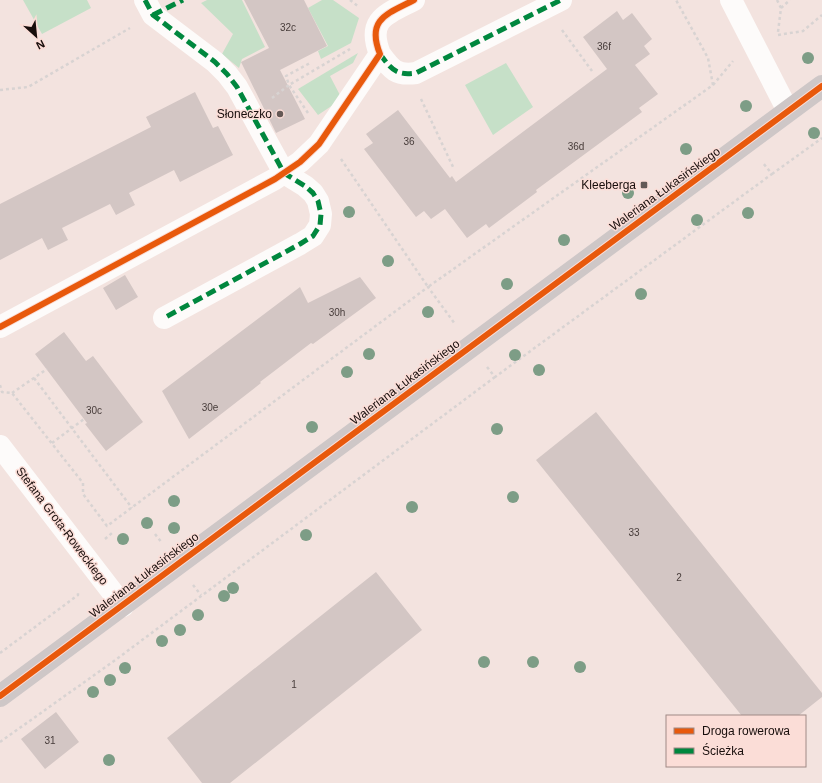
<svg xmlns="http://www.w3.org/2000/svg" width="822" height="783" font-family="Helvetica,sans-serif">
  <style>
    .green { fill: #c6e0c8 }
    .building { fill: #d3c6c4 }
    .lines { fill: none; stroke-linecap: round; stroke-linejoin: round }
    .path { stroke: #d8d3d2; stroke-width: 2.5; stroke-dasharray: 3 3; stroke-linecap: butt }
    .street { stroke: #fdfbfa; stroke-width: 22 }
    .secondary { stroke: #cec7c7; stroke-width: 22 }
    .quiet { stroke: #00873e; stroke-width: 5; stroke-dasharray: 10 5; stroke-linecap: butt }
    .cycleway-casing { stroke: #fbddd7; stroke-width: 8 }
    .cycleway { stroke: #e8590c; stroke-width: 6 }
    .tree { fill: #7d9d86 }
    .poi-dot { fill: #655956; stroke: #fbddd7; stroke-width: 1.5 }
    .labels { text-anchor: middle; stroke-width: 3; stroke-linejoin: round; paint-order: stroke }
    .number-label { font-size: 10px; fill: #473c3a }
    .poi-label { font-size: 12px; fill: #180e0c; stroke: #fbddd7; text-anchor: end }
    .street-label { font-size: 12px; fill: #180e0c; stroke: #fbddd7 }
  </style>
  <rect width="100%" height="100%" fill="#f3e3df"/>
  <path class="green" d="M23 0H87L91 8 42 34Z
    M207 0H242L265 47 242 59 239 68 222 54 233 34 201 3Z
    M322 0H333L359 18 351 43 321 59 318 51 328 46 308 8Z
    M358 53 353 63 330 76 342 99 318 115 298 89Z
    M506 63 533 107 493 135 465 85Z"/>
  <path class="building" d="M244 0H304L327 46 280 70 305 119 276 133 241 62 269 48Z
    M617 11 623 20 632 13 652 39 644 46 650 54 635 65 658 94 639 108 642 112 536 190 537 192 489 228 486 224 467 238 445 209 431 219 424 211 416 217 364 149 373 143 366 134 398 110 450 178 452 176 456 182 607 69 583 37Z
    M195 92 213 128 218 126 233 155 180 182 174 170 129 193 135 205 116 215 110 204 62 228 68 240 48 250 42 238 0 260V204L151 127 146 117Z
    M125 275 138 297 116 310 103 288Z
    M360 277 376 298 313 344 311 343 260 382 261 383 189 439 162 391 300 287 308 303Z
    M64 332 86 361 93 356 143 422 106 451 85 424 87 423 35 354Z
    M596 412 822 693V697L798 716H742L536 460Z
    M376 572 422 630 230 783H202L167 738Z
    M56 712 79 742 45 769 21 739Z"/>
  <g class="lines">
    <path class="path" d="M350 0 359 7
      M777 0 781 8 778 32
      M781 8 790 0
      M562 30 592 71
      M778 35 803 31 822 15
      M713 85 733 61
      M0 90 28 87 130 28
      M272 98 289 85 286 76 310 63
      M421 99 454 169
      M308 113 289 85 350 49
      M341 159 428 287 713 85 708 58 676 0
      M772 174 822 138
      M487 367 495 377 772 174 763 163
      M34 378 132 508
      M0 385 2 392 12 393 83 483V494L107 526 428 287 455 324
      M12 393 47 369
      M52 443 84 419
      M155 534 162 543
      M105 539 112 533
      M193 585 201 595
      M0 653 78 595V593
      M0 742 114 661 495 377"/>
    <path class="street" d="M145 0 153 15 215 62 227 74 237 87 284 173 305 186 313 193 318 201 321 214 320 225 313 236 300 244 164 318
      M731 0 788 111
      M380 54C391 69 396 76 416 73L561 0
      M0 327 275 179 300 162 319 144 380 54C366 19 387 14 414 0
      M0 446 123 606"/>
    <path class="secondary" d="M0 696 822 86"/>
    <path class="quiet" d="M145 0 153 15 215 62 227 74 237 87 284 173 305 186 313 193 318 201 321 214 320 225 313 236 300 244 164 318
      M153 15 183 0
      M380 54C391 69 396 76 416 73L561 0"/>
    <defs>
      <path id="cycleway" d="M0 327 275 179 300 162 319 144 380 54C366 19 387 14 414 0
        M0 696 822 86"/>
    </defs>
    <use href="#cycleway" class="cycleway-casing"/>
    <use href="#cycleway" class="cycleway"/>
  </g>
  <g class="tree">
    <circle cx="808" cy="58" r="6"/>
    <circle cx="746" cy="106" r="6"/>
    <circle cx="814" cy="133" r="6"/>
    <circle cx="686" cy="149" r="6"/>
    <circle cx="628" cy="193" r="6"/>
    <circle cx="349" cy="212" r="6"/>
    <circle cx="748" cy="213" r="6"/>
    <circle cx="697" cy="220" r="6"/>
    <circle cx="564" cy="240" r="6"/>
    <circle cx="388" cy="261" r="6"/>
    <circle cx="507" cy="284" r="6"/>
    <circle cx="641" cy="294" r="6"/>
    <circle cx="428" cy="312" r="6"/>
    <circle cx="369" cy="354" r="6"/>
    <circle cx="515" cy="355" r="6"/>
    <circle cx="539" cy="370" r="6"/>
    <circle cx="347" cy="372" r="6"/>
    <circle cx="312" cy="427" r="6"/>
    <circle cx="497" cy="429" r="6"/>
    <circle cx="513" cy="497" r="6"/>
    <circle cx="174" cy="501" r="6"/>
    <circle cx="412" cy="507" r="6"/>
    <circle cx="147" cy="523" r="6"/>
    <circle cx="174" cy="528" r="6"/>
    <circle cx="306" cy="535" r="6"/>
    <circle cx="123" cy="539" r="6"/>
    <circle cx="233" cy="588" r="6"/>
    <circle cx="224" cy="596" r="6"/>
    <circle cx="198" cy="615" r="6"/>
    <circle cx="180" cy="630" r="6"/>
    <circle cx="162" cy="641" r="6"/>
    <circle cx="484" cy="662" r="6"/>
    <circle cx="533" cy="662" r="6"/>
    <circle cx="580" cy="667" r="6"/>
    <circle cx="125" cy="668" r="6"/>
    <circle cx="110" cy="680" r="6"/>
    <circle cx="93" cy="692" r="6"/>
    <circle cx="109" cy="760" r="6"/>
  </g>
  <g class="poi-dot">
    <circle cx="280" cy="114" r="4"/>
    <rect x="640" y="181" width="8" height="8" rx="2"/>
  </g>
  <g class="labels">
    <g class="number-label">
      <text x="288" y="31">32c</text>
      <text x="604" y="50">36f</text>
      <text x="409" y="145">36</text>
      <text x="576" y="150">36d</text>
      <text x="337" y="316">30h</text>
      <text x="210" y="411">30e</text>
      <text x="94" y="414">30c</text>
      <text x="634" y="536">33</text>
      <text x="679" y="581">2</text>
      <text x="294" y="688">1</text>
      <text x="50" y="744">31</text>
    </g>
    <g class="poi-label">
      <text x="272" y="118">Słoneczko</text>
      <text x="636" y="189">Kleeberga</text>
    </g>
    <g class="street-label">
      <text transform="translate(665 189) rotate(-36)" y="4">Waleriana Łukasińskiego</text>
      <text transform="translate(405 382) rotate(-37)" y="4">Waleriana Łukasińskiego</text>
      <text transform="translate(62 526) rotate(53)" y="4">Stefana Grota-Roweckiego</text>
      <text transform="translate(144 575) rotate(-37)" y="4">Waleriana Łukasińskiego</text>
    </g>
  </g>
  <rect x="666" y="715" width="140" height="52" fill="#fbddd7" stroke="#a08a86"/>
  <rect x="674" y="728" width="20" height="6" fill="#e8590c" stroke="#a08a86"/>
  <text x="702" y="735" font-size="12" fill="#180e0c">Droga rowerowa</text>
  <rect x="674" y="748" width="20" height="6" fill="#00873e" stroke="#a08a86"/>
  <text x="702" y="755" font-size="12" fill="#180e0c">Ścieżka</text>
  <g transform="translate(36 36) rotate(153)" stroke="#fbddd7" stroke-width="3" paint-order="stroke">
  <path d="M0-3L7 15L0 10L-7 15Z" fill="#180e0c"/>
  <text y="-6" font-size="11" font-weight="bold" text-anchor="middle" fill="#180e0c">N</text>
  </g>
</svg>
